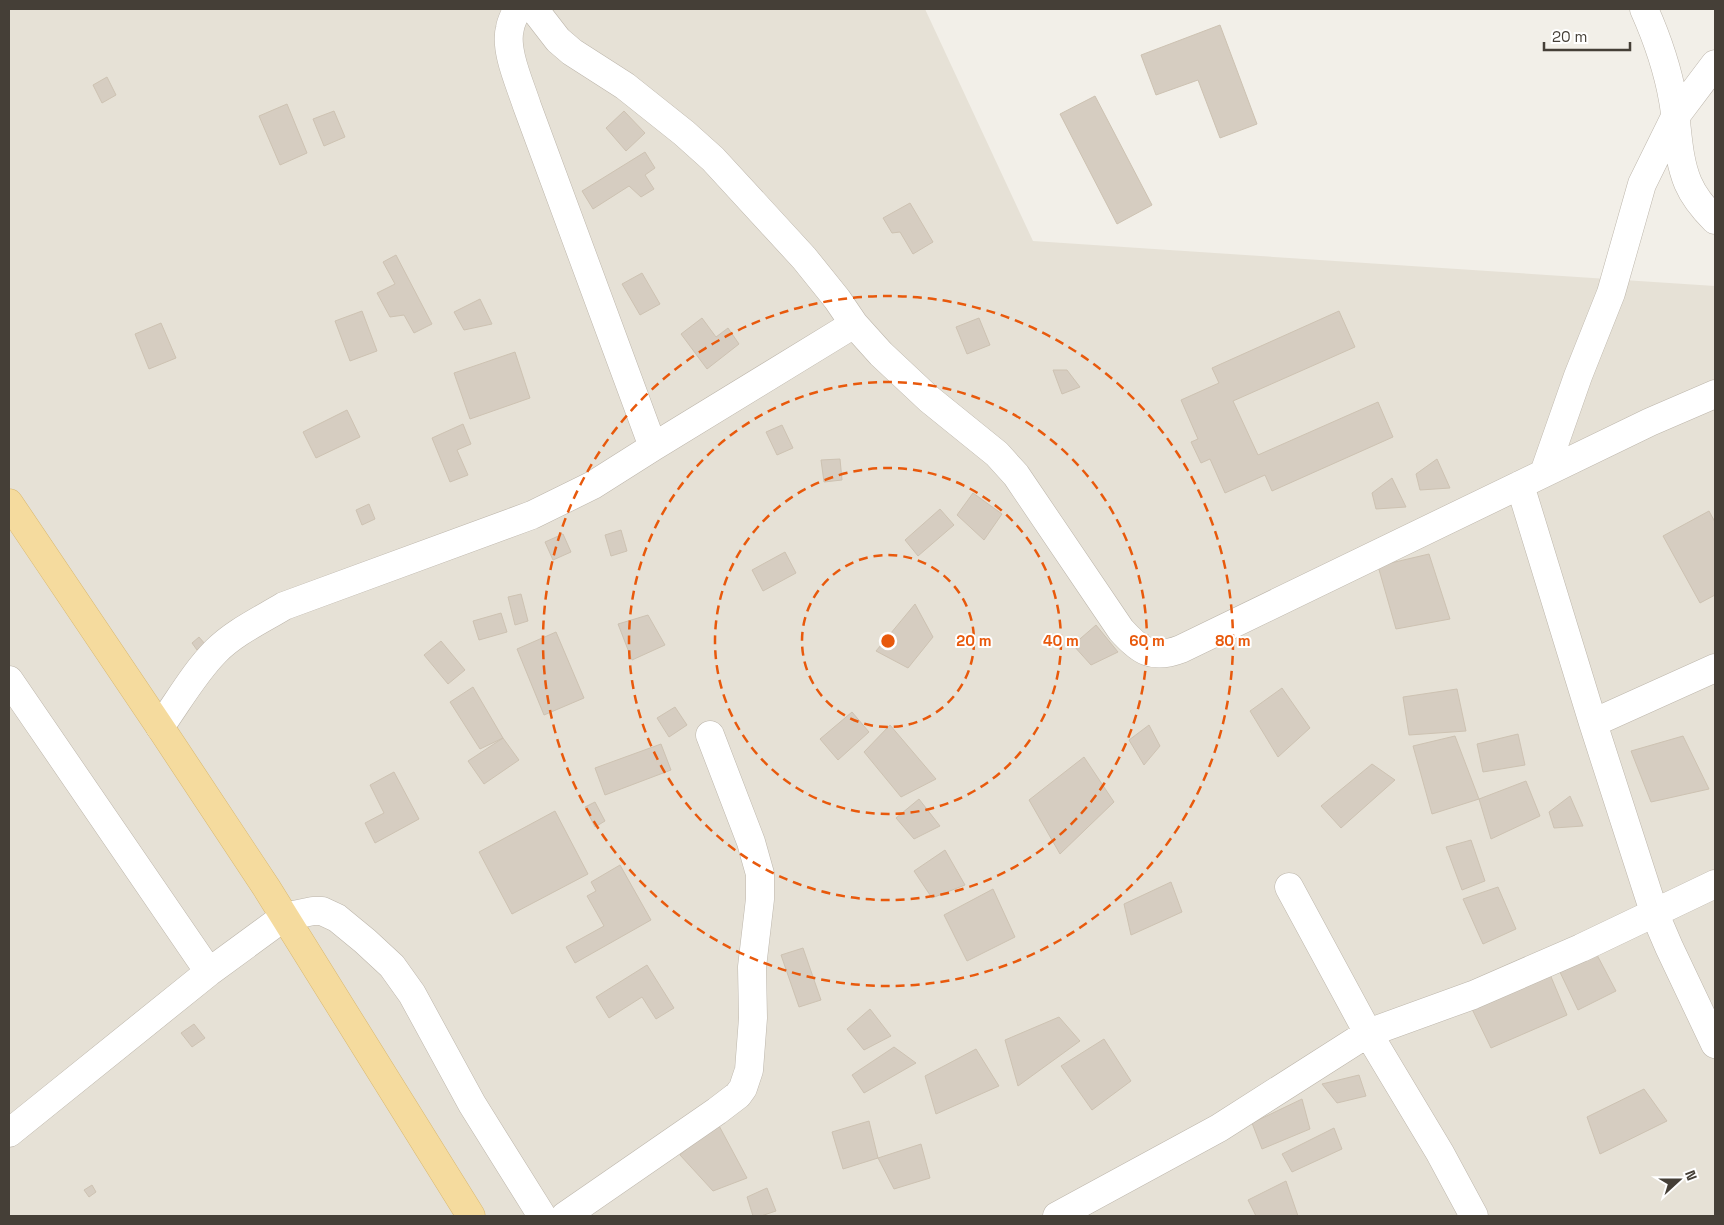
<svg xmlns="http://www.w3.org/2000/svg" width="1724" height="1225" font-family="'Space Grotesk',sans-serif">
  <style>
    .residential { fill: #e6e1d6 }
    .building { fill: #d6cdc1; stroke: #cdc2b2 }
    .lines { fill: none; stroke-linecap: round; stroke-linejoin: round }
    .minor-casing { stroke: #bdb6ab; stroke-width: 29 }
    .major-casing { stroke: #d9b86f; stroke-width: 29 }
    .minor { stroke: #fff; stroke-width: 28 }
    .major { stroke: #f5db9e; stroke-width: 28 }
    .ring { fill: none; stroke: #e8590c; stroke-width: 2.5; stroke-dasharray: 9 6 }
    .centre { fill: #e8590c; stroke: #fff; stroke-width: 2.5 }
    .ring-label { font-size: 15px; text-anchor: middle; font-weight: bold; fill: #e8590c; stroke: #fff; stroke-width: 4; stroke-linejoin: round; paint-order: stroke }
  </style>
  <rect width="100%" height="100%" fill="#f2efe8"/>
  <path class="residential" d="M9 9H925L1033 241 1715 286V1216H9Z"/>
  <path class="building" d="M1220 25 1257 124 1220 138 1198 80 1156 95 1141 55Z
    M107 77 116 95 102 103 93 85Z
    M1095 96 1152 205 1117 224 1060 114Z
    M287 104 307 153 280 165 259 116Z
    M334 111 345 137 324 146 313 119Z
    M624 111 645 133 626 151 606 128Z
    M645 152 655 168 645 175 654 189 641 197 629 186 593 209 582 191Z
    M910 203 933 242 913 254 900 232 892 233 883 218Z
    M396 255 432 324 414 333 404 315 390 317 377 293 395 284 383 262Z
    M642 273 660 304 640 315 622 284Z
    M480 299 492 324 464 330 454 312Z
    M362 311 377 351 350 361 335 321Z
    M1339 311 1355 347 1233 401 1258 455 1378 402 1393 437 1272 491 1265 475 1225 493 1210 459 1201 463 1191 442 1198 439 1181 400 1219 383 1212 368Z
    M702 318 716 337 728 328 739 344 707 369 681 334Z
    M979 318 990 345 967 354 956 327Z
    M161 323 176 358 149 369 135 334Z
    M515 352 530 398 470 419 454 373Z
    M1053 370H1067L1080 387 1062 394Z
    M347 410 360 437 316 458 303 432Z
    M463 424 471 444 457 450 468 475 450 482 432 438Z
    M782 425 793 448 777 455 766 432Z
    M840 459 842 480 824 482 821 460Z
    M1437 459 1450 488 1420 490 1416 474Z
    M1392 478 1406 507 1376 509 1372 493Z
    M973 493 1002 514 984 540 957 515Z
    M369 504 375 519 362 525 356 510Z
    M940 509 954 525 918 556 905 540Z
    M1709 511 1715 522V595L1700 603 1663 536Z
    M621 530 627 551 611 556 605 535Z
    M563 534 571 552 553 560 545 542Z
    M785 552 796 573 763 591 752 570Z
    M1429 554 1450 619 1396 629 1378 566Z
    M521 594 528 621 515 625 508 597Z
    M915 604 933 637 908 668 876 651Z
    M501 613 507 632 479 640 473 621Z
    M648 615 665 645 632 660 618 624Z
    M1096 625 1118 652 1091 665 1073 645Z
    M556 632 584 698 544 715 517 649Z
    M199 637 205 644 197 650 192 643Z
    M441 641 465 670 448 684 424 655Z
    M473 687 503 738 480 749 450 702Z
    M1282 688 1310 728 1278 757 1250 711Z
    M1457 689 1466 731 1409 735 1403 697Z
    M675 707 687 725 669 737 657 718Z
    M852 712 869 732 838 760 820 739Z
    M890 725 936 779 901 797 864 752Z
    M1149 725 1160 746 1144 765 1129 740Z
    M1518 734 1525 765 1483 772 1477 744Z
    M1455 736 1479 799 1432 814 1413 746Z
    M1683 736 1709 789 1651 802 1631 751Z
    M503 738 519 760 484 784 468 761Z
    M661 744 671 770 605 795 595 768Z
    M1084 757 1114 802 1060 854 1029 800Z
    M1372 764 1395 780 1341 828 1321 806Z
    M394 772 419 819 375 843 365 823 384 813 370 785Z
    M1526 781 1540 816 1491 839 1479 799Z
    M1570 796 1583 826 1554 828 1549 812Z
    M919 799 940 826 914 839 896 818Z
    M595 802 605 821 595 827 585 807Z
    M555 811 588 874 512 914 479 852Z
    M1471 840 1485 881 1462 890 1446 847Z
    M945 850 965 885 932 898 914 871Z
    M620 865 651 920 575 963 566 947 604 926 587 896 596 891 591 882Z
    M1171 882 1182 912 1131 935 1124 904Z
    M1498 887 1516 929 1483 944 1463 899Z
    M993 889 1015 937 967 961 944 915Z
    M803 948 821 1000 799 1007 781 955Z
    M1596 953 1616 991 1578 1010 1558 968Z
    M647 965 674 1008 656 1019 642 997 609 1018 596 997Z
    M1549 972 1567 1015 1491 1048 1472 1009Z
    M870 1009 891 1036 864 1050 847 1029Z
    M1059 1017 1080 1041 1018 1086 1005 1040Z
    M194 1024 205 1038 192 1047 181 1033Z
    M1104 1039 1131 1081 1092 1110 1061 1066Z
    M894 1047 916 1063 864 1093 852 1075Z
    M976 1049 999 1086 936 1114 925 1076Z
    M1359 1075 1366 1096 1337 1103 1322 1084Z
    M1644 1089 1667 1121 1600 1154 1587 1117Z
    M1302 1099 1310 1129 1262 1149 1252 1123Z
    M869 1121 878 1158 843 1169 832 1132Z
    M717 1122 747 1178 713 1191 680 1155Z
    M1334 1128 1342 1149 1292 1172 1282 1154Z
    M921 1144 930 1178 894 1189 878 1158Z
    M1286 1181 1298 1216H1256L1248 1200Z
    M92 1185 96 1192 89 1197 84 1190Z
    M767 1188 776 1211 761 1216H753L747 1197Z"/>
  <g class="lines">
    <defs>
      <path id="minor" d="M517 9C515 15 511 21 510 28 504 50 520 84 527 106L653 447
        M534 9 558 40 572 52 625 86 684 133 713 159 804 258 837 299 854 324 881 354 929 399 997 454 1016 475 1121 630C1140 651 1152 660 1181 649L1650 422 1715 394
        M1644 9C1656 36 1668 71 1673 100 1678 127 1677 157 1688 183 1694 197 1705 210 1715 220
        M1544 473 1578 376 1611 293 1642 184 1675 117 1715 64
        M1520 485 1593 723 1654 912 1669 947 1715 1044
        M9 680 209 972
        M1593 723 1715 668
        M160 727C178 702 194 673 216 651 235 632 261 620 284 606L532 515 593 485 653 447 854 324
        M9 1133 209 972 284 917 313 911H322L337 918 365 941 392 966 412 994 472 1104 542 1216
        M565 1216 717 1111 738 1095 743 1088 749 1070 753 1018 752 967 760 899V874L751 842 710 735
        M1057 1216 1219 1128 1368 1033 1289 887
        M1474 1216 1440 1153 1368 1033 1473 995 1581 948 1715 884"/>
      <path id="major" d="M9 503 160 727 266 887 471 1216"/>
    </defs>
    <use href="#minor" class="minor-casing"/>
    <use href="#major" class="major-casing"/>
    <use href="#minor" class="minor"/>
    <use href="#major" class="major"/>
  </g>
  <g class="ring">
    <circle cx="888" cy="641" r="86"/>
    <circle cx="888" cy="641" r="173"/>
    <circle cx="888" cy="641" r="259"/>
    <circle cx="888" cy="641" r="345"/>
  </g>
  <circle cx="888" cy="641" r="8" class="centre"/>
  <g class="ring-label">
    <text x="974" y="646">20 m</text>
    <text x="1061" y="646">40 m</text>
    <text x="1147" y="646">60 m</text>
    <text x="1233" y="646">80 m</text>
  </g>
  <rect width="1724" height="1225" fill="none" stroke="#453f37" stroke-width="20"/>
  <g transform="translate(1679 1180) rotate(69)" stroke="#ffffff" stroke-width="4" paint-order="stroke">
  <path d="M0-4L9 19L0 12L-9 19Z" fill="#453f37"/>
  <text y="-8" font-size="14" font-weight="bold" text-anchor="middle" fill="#453f37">N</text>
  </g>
  <path d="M1544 42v8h86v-8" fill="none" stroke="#453f37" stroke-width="2.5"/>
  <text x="1552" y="42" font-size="15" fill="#453f37" stroke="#ffffff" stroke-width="4" paint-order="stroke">20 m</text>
</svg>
